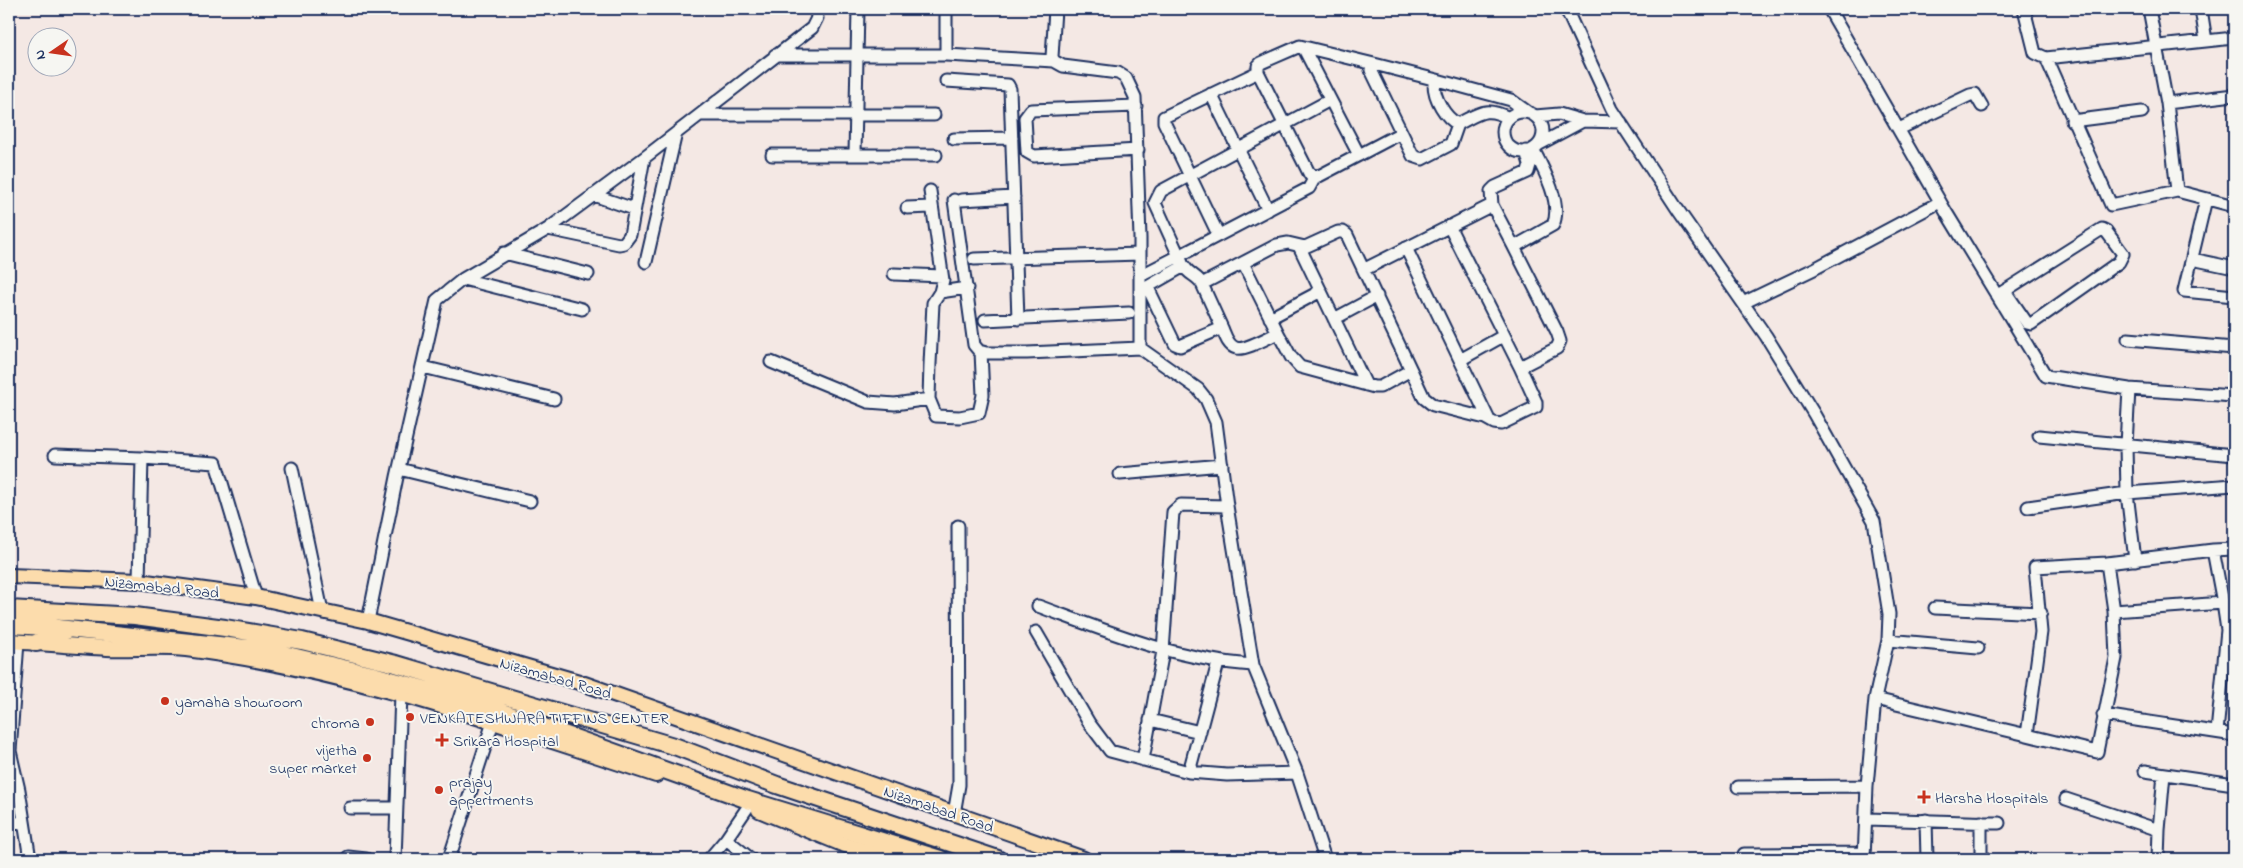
<svg xmlns="http://www.w3.org/2000/svg" width="2243" height="868" font-family="'Indie Flower',sans-serif">
  <style>
    .lines { fill: none; stroke-linecap: round; stroke-linejoin: round }
    .minor-casing { stroke: #1b2f5e; stroke-width: 15 }
    .major-casing { stroke: #1b2f5e; stroke-width: 18 }
    .highway-casing { stroke: #1b2f5e; stroke-width: 20 }
    .minor { stroke: #f6f6f2; stroke-width: 11 }
    .major { stroke: #fcdcac; stroke-width: 14 }
    .highway { stroke: #fcdcac; stroke-width: 16 }
    .poi-dot { fill: #c8321e; stroke: #f6f6f2; stroke-width: 2 }
    .labels { text-anchor: middle; stroke-width: 4; stroke-linejoin: round; paint-order: stroke }
    .street-label { font-size: 16px; fill: #1b2f5e; stroke: #f6f6f2 }
    .poi-label { font-size: 16px; fill: #1b2f5e; stroke: #f6f6f2; text-anchor: start }
  </style>
  <rect width="100%" height="100%" fill="#f4e8e4"/>
  <filter id="ink" filterUnits="userSpaceOnUse"><feTurbulence type="fractalNoise" baseFrequency=".02" numOctaves="2"/><feDisplacementMap in="SourceGraphic" scale="10" xChannelSelector="R" yChannelSelector="G"/><feConvolveMatrix kernelMatrix="1 2 1 2 8 2 1 2 1" color-interpolation-filters="sRGB"/></filter>
  <g filter="url(#ink)">
    <g class="lines">
      <defs>
        <path id="minor" d="M1055 9 1052 57 1054 61 1063 66 1118 73 1126 78 1135 97 1140 238V348L1198 389 1206 399 1216 422 1227 506 1253 665 1297 773 1325 859
          M1566 9 1612 109 1678 210 1766 336 1814 414 1874 521 1889 614 1888 640
          M1829 9 1946 212 2046 376 2129 389 2234 396
          M2024 9 2035 53 2046 58 2234 38
          M2149 9 2167 103 2177 191 2234 206
          M2201 9 2206 41
          M1303 47 1359 155
          M775 55H946L1054 61
          M946 55V9
          M2046 58 2111 205 2177 191
          M1374 64 1300 46 1261 63 1258 66V72L1310 175 1319 176 1401 133
          M1437 80 1374 64 1371 70 1413 156 1422 159 1451 144 1458 124
          M946 81 1008 85 1010 89 1018 319
          M1211 94 1268 210
          M2167 103 2234 95
          M1136 106 1031 110 1025 118 1027 152 1034 156 1138 150
          M1503 132a20 20 0 1 1 40 0a20 20 0 1 1-40 0Z
          M700 115H934
          M1535 116 1559 114 1583 121 1621 122
          M1509 118C1485 106 1480 113 1458 124 1445 118 1434 98 1434 84L1437 80 1511 100 1529 113
          M2072 121 2142 112
          M1899 129 1970 95 1975 94 1982 106
          M954 139 1012 138
          M1538 145 1583 121
          M855 154 858 9
          M772 155H936
          M1315 177 1309 188 1179 256 1155 203 1161 191 1330 100
          M930 191 943 280 940 292 933 303 930 364 929 399 936 416 960 417 979 413 983 395 981 352
          M593 195 634 209
          M2206 199 2184 291 2234 296
          M954 200 974 345 979 351 986 353H1027L1140 348
          M961 200 1014 197
          M1492 205 1514 247
          M907 208 931 207
          M1449 226 1520 367
          M548 229 619 244 624 243 630 235 644 158
          M1218 234 1164 122V117L1258 72
          M1299 246 1366 385
          M1406 248 1489 420
          M504 253 588 274
          M974 259 1140 254
          M2192 259 2234 268
          M646 262 676 133
          M1243 263 1278 333
          M1365 269 1492 205 1491 191 1495 187 1528 172 1530 165 1526 151
          M894 274 942 276
          M1140 276 1179 256 1182 263
          M463 279 582 309
          M1202 284 1222 328
          M940 292 967 288
          M1998 295 2102 229 2106 231 2123 254 2119 262 2031 324 2027 323 2005 291
          M1743 303 1814 269 1940 202
          M1270 318 1321 291
          M1334 319 1377 296
          M985 320 1129 313
          M2128 339 2234 348
          M1460 360 1503 336
          M771 362 868 402 895 404 929 399
          M423 367 554 399
          M1411 370 1347 235 1343 232H1338L1305 247 1288 243 1277 245 1202 284C1198 276 1189 275 1184 266L1149 286 1150 292 1175 344 1180 346 1222 328C1225 335 1228 346 1236 348 1244 351 1269 337 1278 333L1291 357 1300 367 1374 387H1380L1411 370 1424 398 1433 405 1485 418 1494 423 1501 424 1536 407V402L1520 367 1557 348 1560 341 1557 332 1514 247 1553 225C1563 204 1543 168 1533 149
          M2129 389 2126 445 2127 493 2135 560
          M2039 436 2234 455
          M55 455 142 458
          M292 468 322 611
          M399 469 530 501
          M1120 474 1222 465
          M2028 507 2127 493 2234 485
          M2213 550 2234 549
          M2107 563 2114 611 2116 658 2097 752 2027 735 2041 632 2035 567Z
          M2107 563 2213 550 2223 603 2114 611
          M139 581 142 458 216 463 256 597
          M1038 606C1109 632 1177 660 1253 665
          M1935 608 2041 613
          M368 621 397 477 437 300 463 279 548 229 644 158 812 28 817 18 816 9
          M1036 632 1089 723 1110 751 1189 772 1227 775 1297 773
          M18 642 10 751 19 790 30 859
          M1875 699 2027 735
          M2103 715 2234 735
          M1150 720 1200 732
          M2217 732 2227 630 2223 603
          M1143 760 1163 651 1173 512 1181 505 1227 506
          M2145 771 2234 784
          M1189 772 1218 663
          M1738 787 1867 786
          M2066 799 2159 830
          M350 808H396
          M954 814 959 785 958 526
          M1867 819 1999 823
          M1926 820 1927 859
          M9 824 24 822
          M726 839 751 859
          M1744 854 1864 853
          M348 857 366 859
          M395 859 401 694
          M449 859 493 722
          M709 859 726 839 752 801
          M1864 859 1867 786 1875 699 1888 640 1978 648
          M1981 859V822
          M2158 859 2159 830 2164 774"/>
        <path id="major" d="M9 576 139 581 256 597 368 621 579 682 1084 859
          M9 641C41 643 74 646 107 648 133 649 160 646 186 649 347 669 502 725 656 775
          M759 810 842 844 892 859"/>
        <path id="highway" d="M9 609 135 616 225 628 302 641 396 664 677 747 777 785 998 859
          M9 625 48 627 266 650 373 675 485 706 748 800 940 859
          M36 643 67 630"/>
      </defs>
      <use href="#minor" class="minor-casing"/>
      <use href="#major" class="major-casing"/>
      <use href="#highway" class="highway-casing"/>
      <use href="#minor" class="minor"/>
      <use href="#major" class="major"/>
      <use href="#highway" class="highway"/>
    </g>
  </g>
  <g class="poi-dot">
    <circle cx="165" cy="701" r="5"/>
    <circle cx="410" cy="717" r="5"/>
    <circle cx="370" cy="722" r="5"/>
    <path d="M439.5 732.5h5v5h5v5h-5v5h-5v-5h-5v-5h5z"/>
    <circle cx="367" cy="758" r="5"/>
    <circle cx="439" cy="790" r="5"/>
    <path d="M1921.5 789.5h5v5h5v5h-5v5h-5v-5h-5v-5h5z"/>
  </g>
  <g class="labels">
    <g class="street-label">
      <text transform="translate(162 586) rotate(6)" y="6">Nizamabad Road</text>
      <text transform="translate(556 677) rotate(16)" y="6">Nizamabad Road</text>
      <text transform="translate(939 808) rotate(19)" y="6">Nizamabad Road</text>
    </g>
    <g class="poi-label">
      <text x="175" y="707">yamaha showroom</text>
      <text x="420" y="723">VENKATESHWARA TIFFINS CENTER</text>
      <text x="360" y="728" text-anchor="end">chroma</text>
      <text x="453" y="746">Srikara Hospital</text>
      <text x="357" y="755" text-anchor="end">vijetha<tspan x="357" dy="18">super market</tspan></text>
      <text x="449" y="787">prajay<tspan x="449" dy="18">appertments</tspan></text>
      <text x="1935" y="803">Harsha Hospitals</text>
    </g>
  </g>
  <rect width="2243" height="868" fill="none" stroke="#f6f6f2" stroke-width="30"/>
  <rect x="15" y="15" width="2213" height="838" fill="none" stroke="#1b2f5e" stroke-width="2" filter="url(#ink)"/>
  <g transform="translate(52 52) rotate(257)"><circle r="24" fill="#f6f6f2" stroke="#9ea6b7"/>
  <path d="M0-4L9 19L0 12L-9 19Z" fill="#c8321e"/>
  <text y="-8" font-size="14" font-weight="bold" text-anchor="middle" fill="#1b2f5e">N</text>
  </g>
</svg>
